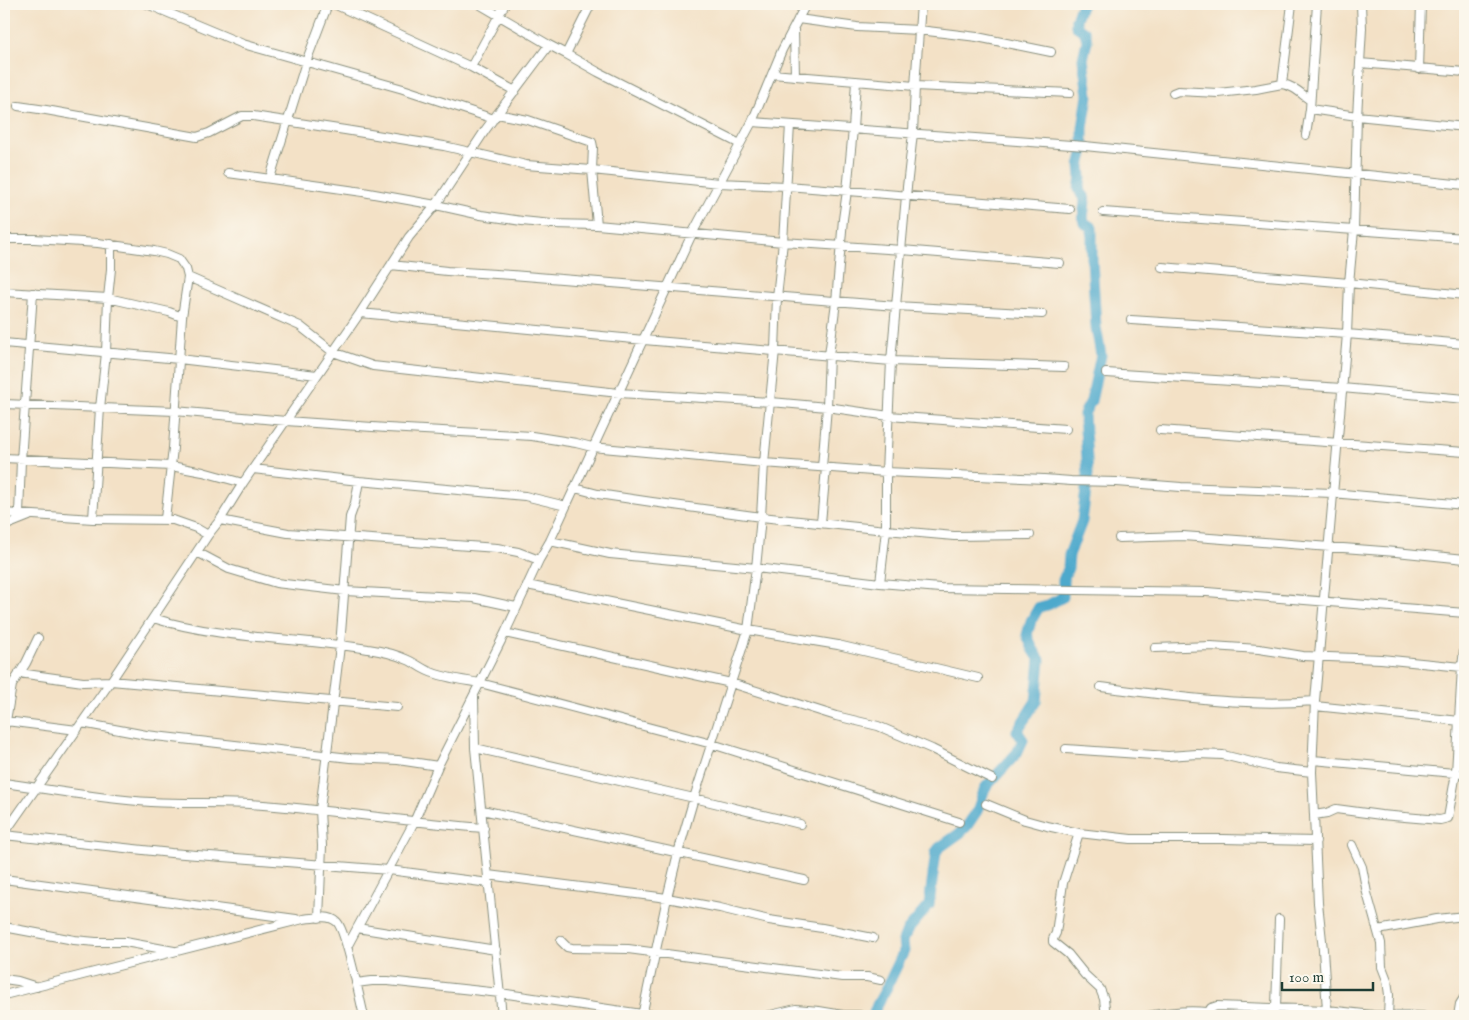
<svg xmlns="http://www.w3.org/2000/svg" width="1469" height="1020" font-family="'IM FELL English',serif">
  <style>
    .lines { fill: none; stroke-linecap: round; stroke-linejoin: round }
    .river { stroke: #4ea9cc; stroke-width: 11 }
    .minor-casing { stroke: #898f7d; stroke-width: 10 }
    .minor { stroke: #fff; stroke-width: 8 }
  </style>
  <rect width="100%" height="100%" fill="#fbf7ec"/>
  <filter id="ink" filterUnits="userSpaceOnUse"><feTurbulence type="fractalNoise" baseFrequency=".02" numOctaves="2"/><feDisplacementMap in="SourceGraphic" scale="10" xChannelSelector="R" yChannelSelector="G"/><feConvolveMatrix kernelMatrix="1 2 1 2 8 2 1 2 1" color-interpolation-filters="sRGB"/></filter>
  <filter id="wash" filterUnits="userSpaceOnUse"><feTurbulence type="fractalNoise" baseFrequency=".0096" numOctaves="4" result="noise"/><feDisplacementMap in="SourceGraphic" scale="20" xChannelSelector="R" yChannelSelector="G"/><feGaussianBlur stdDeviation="1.12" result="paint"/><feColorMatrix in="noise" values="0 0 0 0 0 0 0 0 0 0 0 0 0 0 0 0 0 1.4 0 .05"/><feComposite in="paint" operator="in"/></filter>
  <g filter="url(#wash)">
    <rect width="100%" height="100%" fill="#f3e1c6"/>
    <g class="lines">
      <path class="river" d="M873 1016 877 1005 887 987 904 951 903 941 907 931 929 905 936 852 939 848 960 833 967 826 977 811 985 788 1017 753 1023 740 1017 731 1036 701 1040 660 1033 649 1027 635 1031 621 1039 607 1048 605 1063 597V580L1068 568 1069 555 1082 521 1088 475 1084 414 1091 401 1101 355 1096 327 1092 260V227L1084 223C1081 214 1087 206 1084 196L1081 194 1079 189 1081 178 1080 166 1085 146 1083 140V128L1088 95 1083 59 1087 41 1085 32 1076 26V19L1082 4"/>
    </g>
  </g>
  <g filter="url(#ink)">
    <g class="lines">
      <defs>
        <path id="minor" d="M147 4 243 44 403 89 494 119
          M334 4 471 67 515 91
          M479 4 549 45 566 54 598 72 740 144
          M1292 4 1282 84C1294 86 1300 93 1310 100
          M798 19 857 27 919 30 977 37 1051 52
          M794 29 795 76
          M566 54 591 4
          M1360 63 1465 72
          M471 67 505 4
          M1419 69 1421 4
          M772 74 915 86 1070 93
          M1173 93 1178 91 1218 93 1256 89 1282 84
          M18 106 46 110 197 137 209 133 242 116H253L345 130 444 146 526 165 592 170 719 183 787 186 1070 209
          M1310 109 1357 116 1465 127
          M497 114 528 120 592 142 593 147 592 170 597 225
          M752 122 1085 146 1465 185
          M1306 135 1310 109 1317 4
          M228 173 363 192 436 205 481 215 522 221 552 224 597 225 783 242 902 250 1060 263
          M270 178 306 62 328 4
          M1103 212 1465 238
          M4 239H34L98 243 154 251 167 254 179 259 186 269 188 277 300 326 333 352 373 366 619 393 771 402 827 407 889 416 1066 429
          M391 265 447 271 512 275 896 306 1042 314
          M1162 267 1349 283 1465 295
          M4 292 108 298 169 312 182 317
          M360 313 644 340 891 361 1064 367
          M1131 320 1347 334 1465 344
          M4 343 179 359 317 375
          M1106 373 1342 388 1465 399
          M4 404 175 411 286 421 387 428 532 436 576 443 592 447 764 463 886 472 1044 479 1071 481 1117 482 1181 487 1332 493 1465 505
          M1160 430 1465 452
          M4 458 171 466 203 472 243 483
          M822 467 827 407 829 355 836 302 843 219 847 191 853 129 856 81
          M253 469 359 481 525 496 566 506
          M575 488 598 494 652 502 761 517 886 530 954 536 1030 535
          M4 513 93 519 173 520 196 528 208 535
          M19 514 21 460 33 293
          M93 519 100 408 106 353 108 298 111 269V244
          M165 519 173 448 182 317 188 277
          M220 520 288 533 497 548 518 552 539 560
          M821 523 826 468
          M4 526 29 516
          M1119 538 1183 536 1396 552 1465 559
          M550 541 610 554 756 568 880 583 940 588 1207 592 1465 613
          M197 552 229 569 276 583 345 591 474 598 516 607
          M880 583 886 530V472L891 361 906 196 913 133 915 86 921 4
          M527 585 748 630 838 645 978 678
          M153 618C223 640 296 637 368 649 382 651 395 654 408 660 415 663 421 668 428 671 444 678 463 680 480 683L712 744 959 822
          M505 633 731 683 836 716 878 726 932 749 992 779
          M1155 648 1211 646 1259 649 1303 656 1381 659 1462 667
          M19 673 83 682 111 681 397 707
          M1101 687C1172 696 1243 707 1315 701
          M474 697 475 748 502 1016
          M1315 706 1460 721
          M6 721 77 730
          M82 723 146 735 350 758 398 760 438 766
          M4 728 6 721 12 685 26 663 38 638
          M475 748 694 798 800 824
          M1066 749 1168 756 1197 754 1223 755 1276 768 1312 772
          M1313 760 1465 774
          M4 783C53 790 101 799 151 802 184 804 217 802 249 804 328 809 405 822 484 828
          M986 804 1025 820 1047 826 1079 833 1131 839H1223L1316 841
          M482 810 804 880
          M1314 815 1327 813 1336 809 1381 815 1440 820 1448 818 1456 773 1462 667 1465 641
          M1079 833 1063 883 1056 933 1053 939V942L1068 954 1085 975 1100 989 1104 999 1106 1016
          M4 834 111 681 208 535 220 520 243 483 360 313 409 237 436 205 486 129 549 45
          M4 835 171 853 389 870 489 883
          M1352 845 1362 867 1367 893 1381 943 1382 967 1387 980 1389 995 1388 1016
          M488 875 667 898 720 908 769 920 822 928 873 938
          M4 879 296 919
          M319 918 322 846 320 810 340 646 350 517 355 503 359 481
          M4 927 74 940 96 942H125L174 951
          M357 928 496 950
          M1378 930 1437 919 1465 916
          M561 941 567 947 572 948 628 949 842 977H867L881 980
          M347 947 414 822 438 766 505 633 539 560 550 541 692 234 752 122 782 50 806 4
          M4 979 18 981 37 987
          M356 983 372 981H388L500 993 642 1014 672 1016
          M4 995 303 919C313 918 329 914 337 922 346 931 360 1000 364 1016
          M1276 1007 1279 919
          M1327 1010 1323 950 1318 903 1312 772 1315 701 1347 334 1349 283 1354 230 1357 116 1362 28 1361 4
          M642 1016 667 898 678 853 694 798 748 630 756 568 761 517 764 463 775 350 777 297 783 242 790 125
          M766 1016 796 1009 819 1011 843 1015H859L862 1016
          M1148 1016C1168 1012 1187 1010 1207 1012
          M1206 1016 1211 1008 1217 1006 1327 1010 1373 1015 1423 1016
          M1458 1016 1460 1004 1465 996"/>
      </defs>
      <use href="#minor" class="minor-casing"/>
      <use href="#minor" class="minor"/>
    </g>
  </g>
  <rect width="1469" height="1020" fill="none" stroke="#fbf7ec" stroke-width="20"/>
  <path d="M1282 982v8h91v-8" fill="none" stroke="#1f3d34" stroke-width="2.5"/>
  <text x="1289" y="982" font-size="15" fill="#1f3d34" stroke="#fbf7ec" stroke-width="4" paint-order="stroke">100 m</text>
</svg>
